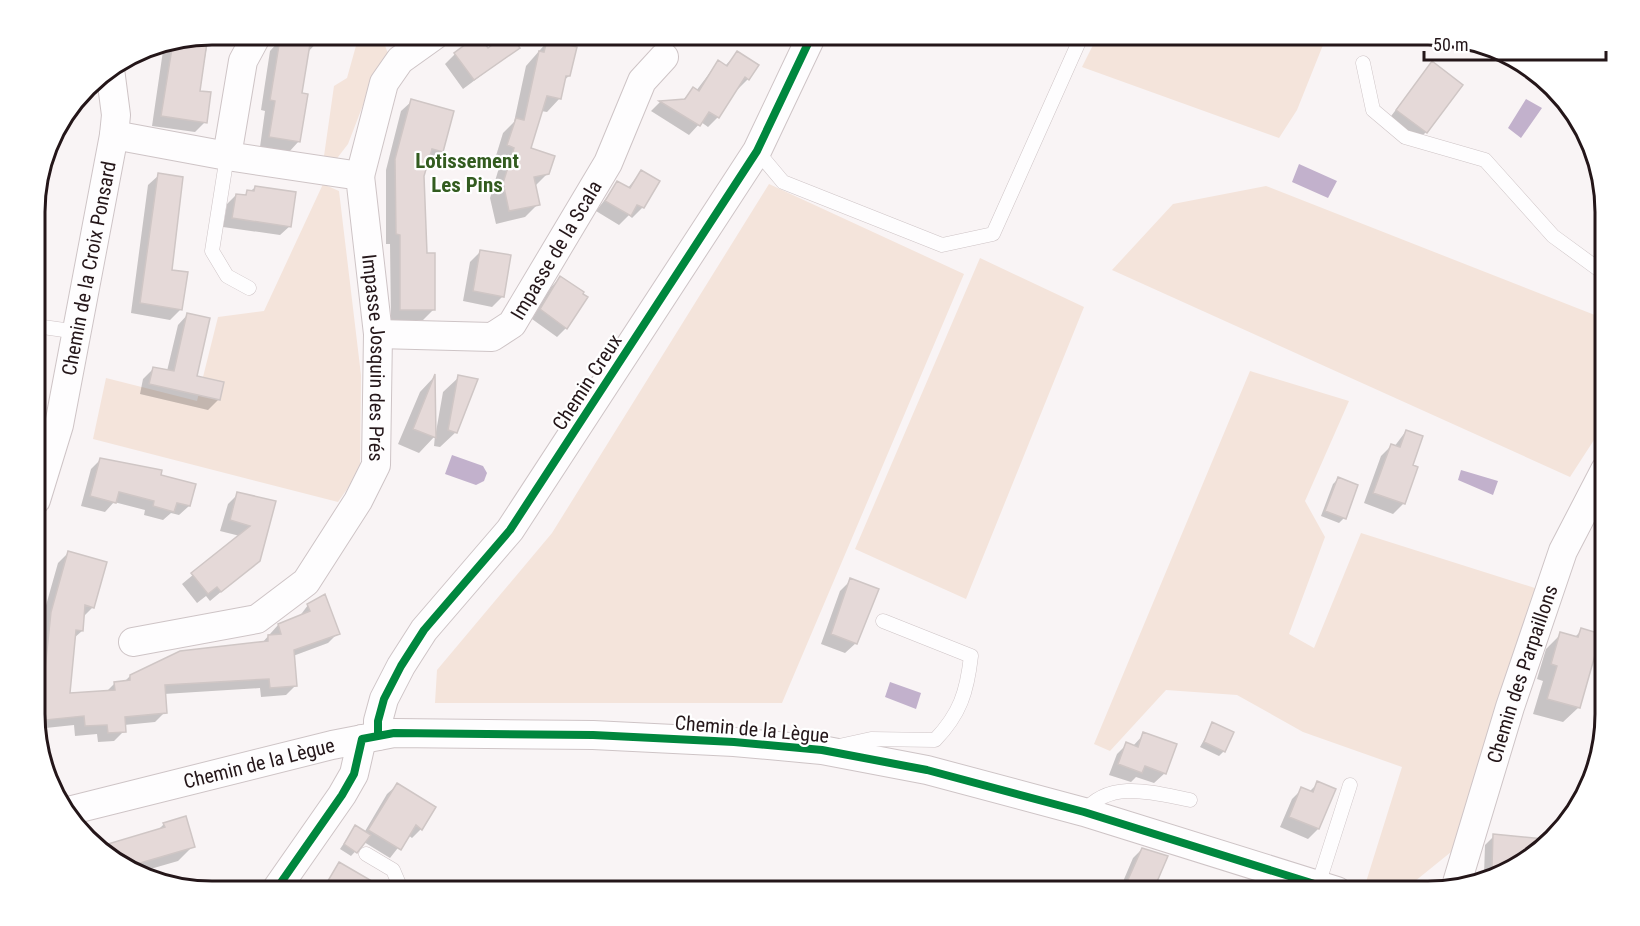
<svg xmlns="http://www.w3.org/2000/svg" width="1640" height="926" font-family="'Roboto Condensed',sans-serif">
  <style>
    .green { fill: #f4e4db }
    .water { fill: #c2b1cc }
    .shadow { fill: #0003 }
    .building { fill: #e5d9d8; stroke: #cfc6c5; stroke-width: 1.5 }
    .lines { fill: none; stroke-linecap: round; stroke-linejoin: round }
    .service-casing { stroke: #cec4c6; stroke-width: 15 }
    .minor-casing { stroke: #cec4c6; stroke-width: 30 }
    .service { stroke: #fefdfe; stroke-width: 14 }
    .minor { stroke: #fefdfe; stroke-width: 28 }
    .cycleway-casing { stroke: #fff; stroke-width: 11 }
    .cycleway { stroke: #00873e; stroke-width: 8 }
    .labels { text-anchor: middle; stroke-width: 4.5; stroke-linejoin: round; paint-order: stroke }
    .street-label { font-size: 20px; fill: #241619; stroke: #fff }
    .neighbourhood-label { font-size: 21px; font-weight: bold; fill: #335c20; stroke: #fff }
    .rim { fill: none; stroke: #241619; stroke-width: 3 }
  </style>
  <rect width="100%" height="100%" fill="#f9f4f5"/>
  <path class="green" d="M359 35H381L389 56 373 79 348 144 335 161 324 156 334 86 347 78Z
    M1098 35H1327L1297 110 1279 138 1082 67Z
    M323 184 339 191 361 375 360 471 338 502 93 439 106 378 197 401 218 317 264 311Z
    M769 184 964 274 782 703H435L437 670 552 533Z
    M1266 186 1605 319V423L1570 477 1112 270 1173 204Z
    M980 258 1084 307 966 599 855 549Z
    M1250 371 1349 401 1305 501 1325 537 1289 634 1314 648 1361 533 1538 589 1451 852 1409 886 1366 882 1402 767 1303 732 1237 695 1166 690 1110 751 1094 744Z"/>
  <path class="water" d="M1526 99 1542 108 1521 138 1508 128Z
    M1299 164 1337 181 1328 198 1292 182Z
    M452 455 483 466 487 473 484 481 476 485 445 474Z
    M1461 470 1498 481 1493 495 1458 480Z
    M890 682 921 693 916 709 885 697Z"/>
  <path class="shadow" d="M209 35 199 92 205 122 195 132 152 126 164 44Z
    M291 35H324L307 53 300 94 299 141 289 152 260 147 265 111 261 110 270 51 280 40 290 42Z
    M547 42 569 76 563 81 560 98 547 112 541 111 529 149 548 173 535 186 538 204 525 217 496 224 490 198 501 161 495 159 503 133 514 122 526 66Z
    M518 48 463 89 445 64 455 54Z
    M737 53 748 79 738 89 736 88 718 117 708 127 701 122 689 135 651 111 660 102 682 101 693 89 696 91 718 62 725 66Z
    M1432 63 1426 132 1417 141 1388 120Z
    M412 101 442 151 432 161 427 160 423 176 426 255 434 309 423 320H391L390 244H386V170L401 111Z
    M642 171 643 207 632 218 629 215 619 225 596 211 618 183 627 189Z
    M159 175 170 271 181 309 170 320 131 313 148 185Z
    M256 187 290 226 280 235 223 227 227 204 236 195 243 196Z
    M481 251 503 296 492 307 463 301 470 262Z
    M560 278 566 328 557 337 532 319 551 287Z
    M188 314 196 378 219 399 208 410 140 394 143 379 154 368 167 371 178 325Z
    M434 377 436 432 443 392 459 377 476 380 456 432 440 447 434 446 435 436 419 453 398 444 420 392Z
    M1406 431 1411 466 1404 503 1393 514 1364 503 1381 456 1391 446 1394 447Z
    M100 460 159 476 189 506 179 515 171 513 163 520 144 515 145 510 114 502 105 512 81 506 91 469Z
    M1338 479 1344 518 1339 523 1321 516 1333 484Z
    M238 494 274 502 259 560 210 601 206 596 197 603 182 584 240 536 220 531 228 504Z
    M68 553 93 607 83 617 82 631 74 638 69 695 106 692 115 683 124 682 130 676 262 643 278 625 299 617 308 605 338 633 328 643 293 656 296 685 286 695 261 697 260 688 164 694 165 712 155 722 124 725V731L114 741 98 742 97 734 75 736 74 725 36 729V680L41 623 58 563Z
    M851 580 856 643 845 653 821 644 840 591Z
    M1582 630 1599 635 1578 708 1563 722 1533 714 1543 681 1537 679 1546 649 1561 634 1574 638Z
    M1213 724 1224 751 1219 756 1200 747Z
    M1144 734 1165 773 1154 783 1136 777 1131 782 1109 775 1117 754 1127 744 1133 746Z
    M1318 783 1334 790 1318 829 1308 839 1280 827 1292 799 1302 789 1309 792Z
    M397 785 434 808 421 829 412 838 408 835 390 858 364 842 351 856 340 849 355 827 364 833 387 794Z
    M164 824 193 846 178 861 140 872 124 868 99 845 103 842 109 849 119 840 121 842 157 831Z
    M1494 836 1544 840 1517 868 1484 875 1485 845Z
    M1142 849 1166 857 1151 891H1115H1119L1133 858Z
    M340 864 380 888 377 891H320Z"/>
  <path class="building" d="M507 34H510L520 48 474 80 454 53 478 35 488 48Z
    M208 35 200 91 211 92 207 123 161 116 173 42Z
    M280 39 310 44 302 93 308 94 300 142 269 137 275 101 270 100Z
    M547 40 577 47 570 76H566L561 99 547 96 531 148 555 156 549 174 534 177 540 205 509 211 503 183 514 148 507 145 516 118 524 120 539 51 544 52Z
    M737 51 759 65 749 80 745 77 719 118 709 112 700 126 659 101 685 99 693 87 699 91 718 60 727 66Z
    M1432 61 1463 85 1427 133 1396 110Z
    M411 99 454 111 443 152 432 149 424 176 427 253H435V310H400V235L396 234 395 159Z
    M641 170 660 181 644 208 637 205 631 216 605 201 617 181 630 188Z
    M158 173 183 177 172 270 188 272 182 310 140 303Z
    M255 186 296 192 291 227 232 218 236 194 246 195 247 190 254 191Z
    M480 250 511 255 504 297 473 291Z
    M560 276 584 292 583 294 588 297 567 329 540 309Z
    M187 313 210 318 197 376 224 382 220 400 149 384 153 367 174 371Z
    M435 374V375L436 438 413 429Z
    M458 375 478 379 457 433 448 430Z
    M1406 430 1423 436 1413 465 1418 467 1405 504 1373 493 1391 444 1400 447Z
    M100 458 162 470 161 475 196 484 190 506 177 503 174 512 153 506 154 501 119 492 116 503 90 496Z
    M1338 477 1358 485 1346 519 1325 511Z
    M237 492 276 501 260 561 221 592 217 587 208 594 191 573 250 526 230 520Z
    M68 551 107 562 94 608 85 605 83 631 76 630 70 693 115 690 114 682 130 680V675L180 651 268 641V635L281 634 278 624 310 611 307 604 325 594 340 634 294 650 297 686 270 688 269 679 165 685 167 713 125 717 126 732 108 733 107 725 85 726 84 716 36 721V689L43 688 51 612Z
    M850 578 879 589 857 644 831 634Z
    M1581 628 1601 634 1580 708 1547 699 1557 666 1551 664 1560 632 1578 637Z
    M1212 722 1234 732 1225 752 1204 742Z
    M1143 732 1177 744 1166 774 1145 766 1142 773 1118 764 1126 742 1138 747Z
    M1317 781 1336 789 1319 829 1289 817 1301 787 1313 792Z
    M397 783 436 807 422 830 416 825 401 850 368 830Z
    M186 816 195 847 137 864 131 870 124 868 101 846 165 827 163 823Z
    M355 825 371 835 357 853 344 844Z
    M1493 834 1545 839 1517 868 1492 867Z
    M1142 848 1168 856 1153 891H1123Z
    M339 862 389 891H322Z"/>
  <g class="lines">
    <defs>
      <path id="service" d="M1363 63 1373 110 1405 137 1485 160 1553 236 1605 274
        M757 151 783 182 942 245 993 234 1082 35
        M227 156 212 251 227 276 249 288
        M36 326 78 332
        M1586 503 1605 514
        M839 746 871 739 935 740C960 714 967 692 971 656L883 621
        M1084 812C1110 779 1154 793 1190 800
        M366 854 393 870 402 891
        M1318 885 1350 785"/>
      <g id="minor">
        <path id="s1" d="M114 135 227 156 360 176 378 334 376 465 358 501 306 582 257 619 133 642"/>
        <path d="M227 156 243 61 257 35"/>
        <path d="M360 176 384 83 400 60 435 35"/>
        <path id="s2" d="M378 334 492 337 512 324 608 163 642 81 664 57"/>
        <path id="s3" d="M36 500 59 425 114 135 116 115 110 69"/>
        <path d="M378 736V721L384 699 401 666 424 630 510 530 757 151 812 35"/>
        <path id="s4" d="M64 812 332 745 394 733 593 735 734 742 822 750 927 770 1084 812 1337 891"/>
        <path id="s5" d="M1456 886 1510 707 1563 551 1605 470"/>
        <path d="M275 891 342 795 354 774 362 739"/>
      </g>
    </defs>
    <use href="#service" class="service-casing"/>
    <use href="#minor" class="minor-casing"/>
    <use href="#service" class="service"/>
    <use href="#minor" class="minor"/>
    <defs>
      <path id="cycleway" d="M378 736V721L384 699 401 666 424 630 510 530 757 151 812 35
        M275 891 342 795 354 774 362 739 394 733 593 735 734 742 822 750 927 770 1084 812 1337 891"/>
    </defs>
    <use href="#cycleway" class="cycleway-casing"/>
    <use href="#cycleway" class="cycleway"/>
  </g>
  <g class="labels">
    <g class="street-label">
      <text dy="7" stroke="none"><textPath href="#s2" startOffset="224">Impasse de la Scala</textPath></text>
      <text dy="7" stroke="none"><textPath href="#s3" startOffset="238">Chemin de la Croix Ponsard</textPath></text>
      <text dy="7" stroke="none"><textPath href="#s1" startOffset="432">Impasse Josquin des Prés</textPath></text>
      <text transform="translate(587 382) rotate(-57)" y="7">Chemin Creux</text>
      <text dy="7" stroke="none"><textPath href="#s5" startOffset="222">Chemin des Parpaillons</textPath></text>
      <text transform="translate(752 729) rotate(5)" y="7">Chemin de la Lègue</text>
      <text dy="7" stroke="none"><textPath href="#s4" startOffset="201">Chemin de la Lègue</textPath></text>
    </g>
    <g class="neighbourhood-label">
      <text x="467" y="168">Lotissement<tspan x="467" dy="24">Les Pins</tspan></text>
    </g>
  </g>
  <path d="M0 0H1640V926H0ZM212 45H1428A167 167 0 0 1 1595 212V714A167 167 0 0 1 1428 881H212A167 167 0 0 1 45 714V212A167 167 0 0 1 212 45Z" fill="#fff" fill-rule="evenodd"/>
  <path class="rim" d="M212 45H1428A167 167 0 0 1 1595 212V714A167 167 0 0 1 1428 881H212A167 167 0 0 1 45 714V212A167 167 0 0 1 212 45Z"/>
  <path d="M1424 51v9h182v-9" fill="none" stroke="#241619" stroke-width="3"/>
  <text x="1433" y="51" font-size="18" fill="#241619" stroke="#ffffff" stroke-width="4.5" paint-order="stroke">50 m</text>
</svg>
